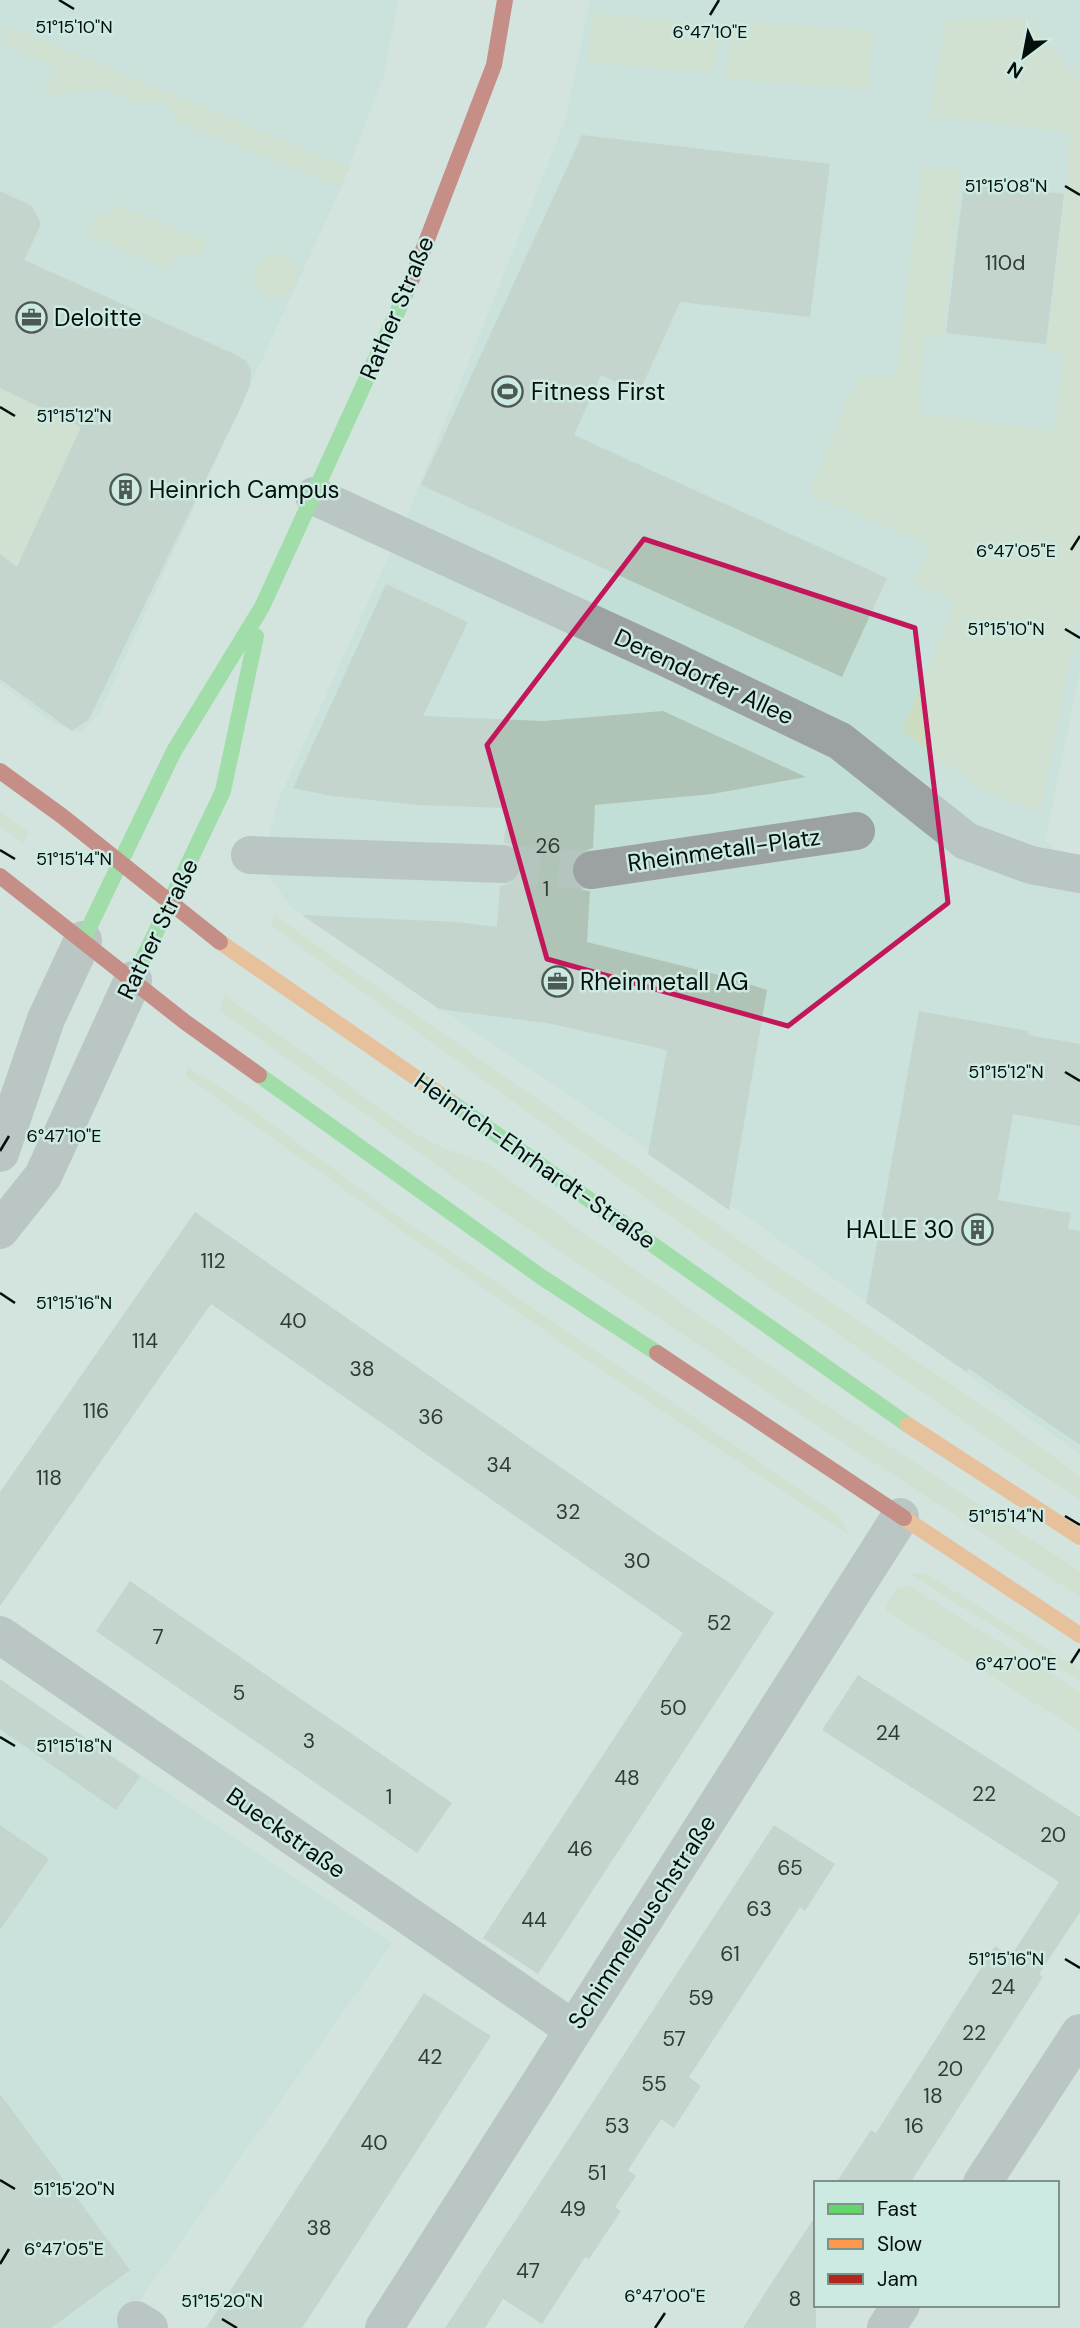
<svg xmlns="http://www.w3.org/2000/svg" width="1080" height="2328" font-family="'DM Sans',sans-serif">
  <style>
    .built { fill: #c1ded7 }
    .green { fill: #ccdcc0 }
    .building { fill: #afc4b7 }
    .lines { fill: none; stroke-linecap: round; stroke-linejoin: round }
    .street-tunnel { stroke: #b4c4bf; stroke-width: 38; stroke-dasharray: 38 19; stroke-linecap: butt }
    .street { stroke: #9ca2a2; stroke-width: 38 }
    .fast { stroke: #63d668; stroke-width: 16 }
    .slow { stroke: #ff974d; stroke-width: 16 }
    .jam { stroke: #b3261e; stroke-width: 16 }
    .marked { fill: none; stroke: #c2185b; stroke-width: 5; stroke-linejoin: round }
    .ticks { fill: none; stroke: #040e0b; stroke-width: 2.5 }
    .labels { text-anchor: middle; stroke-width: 5; stroke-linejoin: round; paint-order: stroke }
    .number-label { font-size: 21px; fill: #2f3c36 }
    .street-label { font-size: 24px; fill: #040e0b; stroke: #cdeae2 }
    .poi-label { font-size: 24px; fill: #040e0b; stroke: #cdeae2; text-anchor: start }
    .ticks-label { font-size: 18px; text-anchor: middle; fill: #040e0b; stroke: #cdeae2; stroke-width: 5; stroke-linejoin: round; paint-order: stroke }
  </style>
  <rect width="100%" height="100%" fill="#d3e4df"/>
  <path class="built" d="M0 0H398L384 75 340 190 101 710 82 733 53 723 0 684Z
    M590 0H1080V671L1045 841 1080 867V1454L749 1218 290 906 262 866 278 801 410 509 566 118Z
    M0 1680 392 1943 147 2290 123 2328H0Z"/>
  <path class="green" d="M592 13 718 25 714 73 588 62Z
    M1028 18 1080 83V609L1040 813 982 790 902 731 956 601 913 582 930 545 809 494 848 398 862 375 896 376 922 168 961 169 942 339 925 333 918 413 1054 431 1064 354 1047 351 1067 181 1069 132 930 116 946 19Z
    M731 20 873 31 868 90 726 79Z
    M8 26 350 168 341 187 176 121 175 113C167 105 155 95 145 105L104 89 47 95 44 93 56 67 0 42Z
    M115 204 207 241 199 257C184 252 175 256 167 270L86 233 94 217 108 214Z
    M254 276a22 22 0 1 1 44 0a22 22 0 1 1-44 0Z
    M0 388 81 427 17 567 0 554Z
    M0 811 29 832 23 843 0 827Z
    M275 916 758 1253 998 1416 1080 1476V1499L1037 1472 728 1258 270 925Z
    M225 995 411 1131 441 1147 486 1163 808 1393 1080 1571V1597L833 1436 605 1282 480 1196 219 1010Z
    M187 1067 231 1094 388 1209 820 1503 837 1515 849 1534C624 1391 408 1235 191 1080L186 1076Z
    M908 1573 927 1574 1080 1670V1681Z
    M908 1585 1080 1692V1731L887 1612 885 1605 897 1588Z"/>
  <path class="building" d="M582 135 830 164 810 317 680 302 639 393 601 375 574 435 887 578 842 677 421 485Z
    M964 182 1064 194 1046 344 946 333Z
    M0 191 32 206 41 224 24 260 232 353 246 361 251 371 250 385 242 405 89 719 72 731 0 679V554L17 567 81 427 0 388Z
    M386 584 468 622 423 716 544 721 663 711 806 777 712 794 595 805 593 848 579 853 571 863 570 873 575 883 583 890 590 891 587 942 723 976 767 990 729 1210 648 1154 667 1050 547 1023 439 1009 302 915 456 922 497 927 500 886 513 883 521 875 524 865 521 853 514 846 504 842 507 808 418 805 332 796 293 788Z
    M919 1011 1028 1031V1035L1080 1044V1126L1013 1114 998 1200 1071 1213 1068 1229 1080 1231V1445L968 1368 967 1372 866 1303Z
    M195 1212 655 1533 774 1613 538 1974 483 1938 683 1633 211 1304 0 1606V1492Z
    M130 1581 452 1803 417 1853 96 1631Z
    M858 1675 1080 1817V1912L1039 1974 1043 1977 910 2183H836L871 2130 876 2133 995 1946 1011 1956 1059 1882 822 1730Z
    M0 1679 140 1776 116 1810 0 1729Z
    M0 1825 49 1859 0 1930Z
    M774 1825 835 1864 805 1911 800 1907 689 2077 701 2086 674 2128 661 2119 628 2170 636 2176 615 2207 621 2211 589 2259 585 2257 542 2324 503 2299 485 2328H445Z
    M424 1993 491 2036 325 2293 302 2328H206Z
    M0 2094 130 2270 51 2328H0Z
    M816 2215V2328H743L765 2293Z"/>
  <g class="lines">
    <path class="street-tunnel" d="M502 864 592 870"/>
    <path class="street" d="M314 496 669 659 840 741 966 841 1031 865 1080 874
      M250 855 502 864
      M592 870 856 831
      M0 1153 46 1019 83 940
      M0 1230 43 1176 133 980
      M0 1635 573 2029
      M982 2183 1080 2033
      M136 2320 149 2328
      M384 2328 900 1517
      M886 2328 901 2305"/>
    <path class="fast" d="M83 940 174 751 262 607 410 284
      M133 980 223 791 256 636
      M259 1075 540 1276 657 1353
      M448 1100 908 1425"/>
    <path class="slow" d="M220 942 448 1100
      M908 1425 1080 1537
      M904 1518 1080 1635"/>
    <path class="jam" d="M410 284 494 65 505 0
      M0 771 62 816 220 942
      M0 876 185 1022 259 1075
      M657 1353 904 1518"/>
  </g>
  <path d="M0 0H1080V2328H0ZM644 539 915 628 948 903 788 1026 547 959 487 745Z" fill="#d3e4df" fill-opacity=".55" fill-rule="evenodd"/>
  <path class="marked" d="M644 539 915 628 948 903 788 1026 547 959 487 745Z"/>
  <path class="ticks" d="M59 0 74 9M710 15 719 0M1065 186 1080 195M0 407 15 416M1071 550 1080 536M1065 629 1080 638M0 850 15 859M1065 1072 1080 1081M0 1151 9 1136M0 1293 15 1303M1065 1516 1080 1525M1071 1663 1080 1649M0 1737 15 1746M1065 1959 1080 1968M0 2180 15 2189M0 2264 9 2249M222 2319 237 2328M655 2328 665 2313"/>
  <defs>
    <symbol id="office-ring" viewBox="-11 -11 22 22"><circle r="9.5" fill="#cdeae2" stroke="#4c5955" stroke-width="1.5"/><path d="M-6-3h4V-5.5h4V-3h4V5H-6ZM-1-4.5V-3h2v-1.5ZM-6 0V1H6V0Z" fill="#4c5955"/></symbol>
    <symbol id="stadium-ring" viewBox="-11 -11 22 22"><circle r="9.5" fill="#cdeae2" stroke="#4c5955" stroke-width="1.5"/><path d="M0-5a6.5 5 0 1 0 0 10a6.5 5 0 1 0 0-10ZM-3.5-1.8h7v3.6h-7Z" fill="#4c5955"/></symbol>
    <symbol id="building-ring" viewBox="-11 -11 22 22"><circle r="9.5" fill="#cdeae2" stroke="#4c5955" stroke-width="1.5"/><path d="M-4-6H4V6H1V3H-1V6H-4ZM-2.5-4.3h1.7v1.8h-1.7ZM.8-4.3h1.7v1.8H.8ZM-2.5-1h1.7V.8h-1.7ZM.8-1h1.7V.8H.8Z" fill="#4c5955"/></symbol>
  </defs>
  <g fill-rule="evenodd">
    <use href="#office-ring" x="14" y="300" width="35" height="35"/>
    <use href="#stadium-ring" x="490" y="374" width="35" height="35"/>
    <use href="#building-ring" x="108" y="472" width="35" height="35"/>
    <use href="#office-ring" x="540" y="964" width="35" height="35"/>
    <use href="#building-ring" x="960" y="1212" width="35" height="35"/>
  </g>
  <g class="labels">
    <g class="number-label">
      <text x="1005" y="270">110d</text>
      <text x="548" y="853">26</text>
      <text x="546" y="896">1</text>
      <text x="213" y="1268">112</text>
      <text x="293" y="1328">40</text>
      <text x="145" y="1348">114</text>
      <text x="362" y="1376">38</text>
      <text x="96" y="1418">116</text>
      <text x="431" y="1424">36</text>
      <text x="499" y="1472">34</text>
      <text x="49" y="1485">118</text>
      <text x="568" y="1519">32</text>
      <text x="637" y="1568">30</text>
      <text x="719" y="1630">52</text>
      <text x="158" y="1644">7</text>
      <text x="239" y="1700">5</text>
      <text x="673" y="1715">50</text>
      <text x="888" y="1740">24</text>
      <text x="309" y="1748">3</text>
      <text x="627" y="1785">48</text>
      <text x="984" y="1801">22</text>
      <text x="389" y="1804">1</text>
      <text x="1053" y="1842">20</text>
      <text x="580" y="1856">46</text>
      <text x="790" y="1875">65</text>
      <text x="759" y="1916">63</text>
      <text x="534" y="1927">44</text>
      <text x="730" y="1961">61</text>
      <text x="1003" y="1994">24</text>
      <text x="701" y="2005">59</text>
      <text x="974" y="2040">22</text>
      <text x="674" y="2046">57</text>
      <text x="430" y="2064">42</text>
      <text x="950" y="2076">20</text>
      <text x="654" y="2091">55</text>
      <text x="933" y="2103">18</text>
      <text x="617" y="2133">53</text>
      <text x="914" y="2133">16</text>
      <text x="374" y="2150">40</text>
      <text x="597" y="2180">51</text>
      <text x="573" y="2216">49</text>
      <text x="319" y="2235">38</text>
      <text x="528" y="2278">47</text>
      <text x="795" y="2306">8</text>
    </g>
    <g class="street-label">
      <text transform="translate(397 308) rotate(-67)" y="8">Rather Straße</text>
      <text transform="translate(704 677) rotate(25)" y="8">Derendorfer Allee</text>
      <text transform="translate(724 850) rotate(-8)" y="8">Rheinmetall-Platz</text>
      <text transform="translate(158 929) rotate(-64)" y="8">Rather Straße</text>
      <text transform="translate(535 1161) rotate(35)" y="8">Heinrich-Ehrhardt-Straße</text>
      <text transform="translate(286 1833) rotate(35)" y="8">Bueckstraße</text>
      <text transform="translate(642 1922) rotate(-57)" y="8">Schimmelbuschstraße</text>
    </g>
    <g class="poi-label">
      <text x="54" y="326">Deloitte</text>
      <text x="531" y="400">Fitness First</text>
      <text x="149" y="498">Heinrich Campus</text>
      <text x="580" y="990">Rheinmetall AG</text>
      <text x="954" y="1238" text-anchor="end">HALLE 30</text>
    </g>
  </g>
  <g class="ticks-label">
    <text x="74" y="33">51°15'10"N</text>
    <text x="710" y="38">6°47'10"E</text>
    <text x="1006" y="192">51°15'08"N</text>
    <text x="74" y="422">51°15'12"N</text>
    <text x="1016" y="557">6°47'05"E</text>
    <text x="1006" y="635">51°15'10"N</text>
    <text x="74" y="865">51°15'14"N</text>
    <text x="1006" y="1078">51°15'12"N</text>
    <text x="64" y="1142">6°47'10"E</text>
    <text x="74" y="1309">51°15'16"N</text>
    <text x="1006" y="1522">51°15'14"N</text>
    <text x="1016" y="1670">6°47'00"E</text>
    <text x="74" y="1752">51°15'18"N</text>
    <text x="1006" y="1965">51°15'16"N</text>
    <text x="74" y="2195">51°15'20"N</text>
    <text x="64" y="2255">6°47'05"E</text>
    <text x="665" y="2302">6°47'00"E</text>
    <text x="222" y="2307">51°15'20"N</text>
  </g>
  <rect x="814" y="2181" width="245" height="126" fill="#cdeae2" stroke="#7d928c" stroke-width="2"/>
  <rect x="828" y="2204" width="35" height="10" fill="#63d668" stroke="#7d928c" stroke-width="2"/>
  <text x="877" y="2216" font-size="21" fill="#040e0b">Fast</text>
  <rect x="828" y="2239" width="35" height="10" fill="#ff974d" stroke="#7d928c" stroke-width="2"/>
  <text x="877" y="2251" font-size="21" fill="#040e0b">Slow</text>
  <rect x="828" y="2274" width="35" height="10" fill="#b3261e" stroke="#7d928c" stroke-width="2"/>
  <text x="877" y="2286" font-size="21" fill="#040e0b">Jam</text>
  <g transform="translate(1024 56) rotate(212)" stroke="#cdeae2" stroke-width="5" paint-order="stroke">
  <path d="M0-5L12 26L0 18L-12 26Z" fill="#040e0b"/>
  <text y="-10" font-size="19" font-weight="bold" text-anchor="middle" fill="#040e0b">N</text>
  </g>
</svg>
